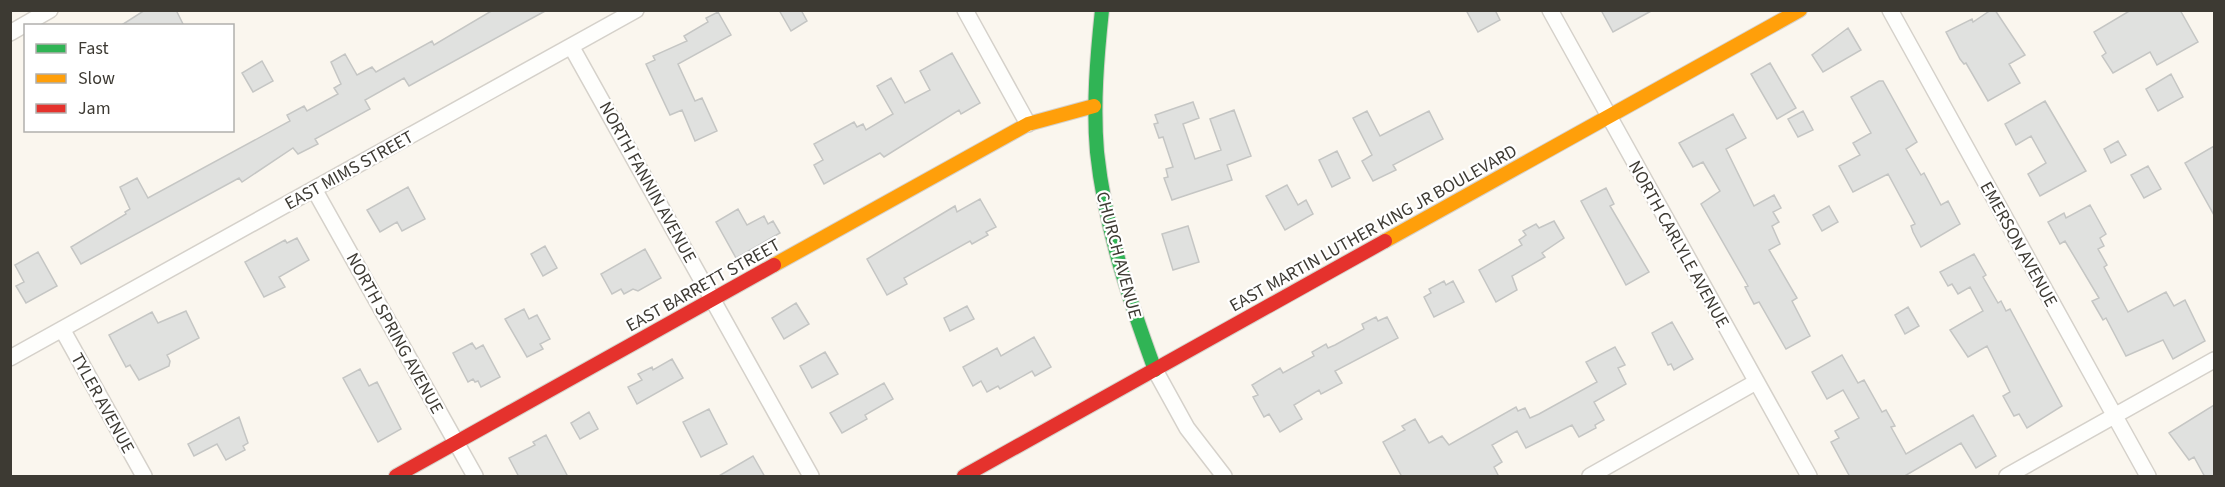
<svg xmlns="http://www.w3.org/2000/svg" width="2225" height="487" font-family="'Source Sans 3',sans-serif">
  <style>
    .building { fill: #e0e1df; stroke: #c5c6c4; stroke-width: 1.5 }
    .lines { fill: none; stroke-linecap: round; stroke-linejoin: round }
    .street-casing { stroke: #d5d1ca; stroke-width: 18 }
    .fast-casing { stroke: #d5d1ca; stroke-width: 16 }
    .slow-casing { stroke: #d5d1ca; stroke-width: 16 }
    .jam-casing { stroke: #d5d1ca; stroke-width: 16 }
    .street { stroke: #fefefc; stroke-width: 15 }
    .fast { stroke: #30b455; stroke-width: 14 }
    .slow { stroke: #ff9f0a; stroke-width: 14 }
    .jam { stroke: #e5322d; stroke-width: 14 }
    .labels { text-anchor: middle; stroke-width: 4.5; stroke-linejoin: round; paint-order: stroke }
    .street-label { font-size: 18px; fill: #3d3a33; stroke: #fff }
  </style>
  <rect width="100%" height="100%" fill="#faf6ee"/>
  <path class="building" d="M145 10H176L184 26H120Z
    M493 10H547L409 86 404 78 365 100 370 109 315 139 318 144 298 154 293 148 242 182 239 178 81 264 71 247 126 214 125 212 130 209 120 187 137 178 148 198 290 121 287 115 304 106 307 111 338 94 334 88 341 84 331 62 345 54 357 75 372 67 376 72 432 41 434 45Z
    M779 10H801L807 21 791 31Z
    M1466 10H1495L1500 20 1478 32Z
    M1601 10H1653L1613 32Z
    M1991 10H1995L2025 55 2009 64 2020 83 1988 101 1966 63 1964 64 1960 59 1946 32 1972 19 1973 22Z
    M2131 10H2180L2198 42 2157 65 2150 52 2113 73 2102 56 2106 53 2094 32Z
    M718 12 731 35 678 64 695 101 702 98 717 131 695 141 682 110 670 115 646 64 655 60 653 56 687 41 684 36 708 22 706 18Z
    M1848 28 1861 50 1823 72 1812 55Z
    M952 53 980 103 961 114 959 110 884 157 880 153 824 184 814 165 823 160 814 144 854 122 857 127 863 124 866 130 893 114 877 86 891 78 905 103 930 90 920 71Z
    M262 61 273 81 253 92 242 73Z
    M1770 63 1796 108 1777 119 1751 74Z
    M2171 74 2183 97 2158 111 2146 89Z
    M1879 81H1883L1917 142 1906 149 1921 175 1924 173 1941 205 1948 201 1960 224 1921 247 1913 232 1911 226 1915 224 1888 174 1853 192 1839 166 1860 155 1853 143 1871 133 1851 97Z
    M2045 101 2086 171 2040 196 2028 174 2046 163 2031 136 2016 145 2005 124Z
    M1193 102 1199 118 1183 124 1195 159 1221 150 1210 119 1234 110 1251 156 1227 165 1232 180 1172 200 1164 178 1168 177 1166 169 1173 167 1163 137 1159 138 1154 124 1158 123 1155 115Z
    M1367 111 1380 136 1429 111 1443 139 1393 165 1396 170 1373 181 1362 161 1372 155 1353 118Z
    M1803 111 1813 130 1798 137 1788 119Z
    M1733 114 1746 138 1726 149 1754 206 1774 195 1781 208 1773 212 1779 222 1772 226 1780 244 1769 250 1797 298 1792 301 1810 336 1786 349 1759 302 1754 304 1745 287 1748 286 1701 204 1720 191 1703 162 1693 167 1679 143Z
    M2118 141 2126 155 2111 163 2104 149Z
    M2214 146V215L2185 163Z
    M1337 151 1350 178 1332 187 1319 160Z
    M2148 166 2161 189 2144 198 2131 175Z
    M1287 185 1298 205 1306 200 1313 214 1285 230 1266 196Z
    M408 187 425 219 402 231 397 222 380 232 367 210Z
    M1606 188 1614 204 1610 206 1649 272 1626 285 1581 201Z
    M980 199 996 227 986 232 988 235 972 244 970 241 904 278 907 284 887 295 867 259 955 206 957 212Z
    M2090 205 2106 234 2100 238 2104 246 2098 249 2107 265 2104 267 2128 312 2166 292 2174 306 2185 300 2205 341 2173 359 2163 340 2126 356 2106 318 2103 320 2092 301 2099 298 2065 241 2060 244 2048 222 2064 213 2066 218Z
    M1829 206 1838 222 1822 231 1813 215Z
    M738 209 747 225 764 216 768 224 773 221 780 233 736 258 716 222Z
    M1554 221 1564 238 1542 253 1545 257 1512 276 1517 290 1496 302 1479 270 1522 245 1519 240 1526 235 1523 231 1536 224 1539 228Z
    M1188 226 1199 262 1173 270 1162 234Z
    M297 238 309 260 279 277 285 287 264 297 245 262 285 240 287 243Z
    M545 246 557 268 543 276 531 254Z
    M645 249 661 278 638 291 633 289 624 294 621 289 612 294 601 274Z
    M38 252 57 286 26 303 16 286 24 282 15 265Z
    M1974 254 1986 275 1983 277 1998 303 2001 301 2006 311 2010 309 2062 406 2027 428 2019 414 2014 416 2003 396 2010 392 1987 346 1968 357 1950 330 1983 311 1970 287 1958 294 1952 284 1948 286 1940 272Z
    M1444 281 1446 285 1453 281 1464 302 1434 317 1424 297 1431 293 1429 289Z
    M796 303 809 324 784 339 772 318Z
    M967 306 974 319 950 331 944 318Z
    M1908 307 1919 326 1905 334 1895 315Z
    M524 309 529 319 537 315 550 339 540 344 543 349 527 357 505 319Z
    M186 311 199 338 167 355 170 361 169 366 139 380 130 365 126 367 109 335 152 312 158 323Z
    M1376 317 1378 321 1387 317 1398 338 1335 371 1342 383 1321 394 1319 390 1294 405 1302 419 1280 432 1269 414 1264 417 1253 397 1258 395 1252 385 1280 368 1283 373 1314 356 1312 352 1326 344 1328 348 1335 345 1364 329 1362 324Z
    M1672 322 1693 359 1674 370 1671 364 1668 365 1652 333Z
    M1034 337 1051 367 1035 376 1032 371 1000 389 998 386 987 392 981 381 973 386 963 367 997 348 1001 356Z
    M472 343 476 349 483 345 500 377 481 387 478 381 475 382 473 379 468 382 453 353Z
    M1615 347 1625 365 1618 368 1626 384 1594 402 1604 420 1595 425 1596 428 1579 437 1572 425 1526 448 1517 431 1492 445 1502 462 1494 467 1499 477H1402L1383 442 1405 430 1402 426 1415 419 1429 443 1442 436 1449 445 1516 407 1518 411 1525 408 1530 418 1539 414 1597 382 1586 362Z
    M825 352 838 374 812 388 800 366Z
    M1842 355 1858 383 1864 380 1882 412 1886 410 1895 426 1891 427 1906 454 1973 415 1996 456 1976 468 1961 443 1903 477H1850L1831 442 1839 438 1835 431 1859 418 1843 390 1827 399 1812 372Z
    M672 359 683 378 637 404 628 387 642 380 638 374 652 367 653 370Z
    M360 369 369 386 377 382 401 429 378 442 343 378Z
    M884 383 893 399 865 415 867 419 842 433 830 413Z
    M2214 405V477H2205L2194 457 2189 460 2169 433Z
    M709 409 727 444 701 457 683 422Z
    M589 412 598 429 580 439 571 423Z
    M239 417 248 443 243 446 245 450 226 460 217 444 194 456 188 444Z
    M546 435 568 477H519L509 458 535 445 533 442Z
    M753 456 765 477H717Z"/>
  <g class="lines">
    <defs>
      <path id="street" d="M965 10 1028 124
        M1550 10 1809 476
        M1890 10 2148 476
        M10 33 50 10
        M571 46 811 476
        M314 189 475 476
        M62 329 144 476
        M10 358 636 10
        M1155 370 1187 428 1224 476
        M1590 476 1756 382
        M2007 476 2214 360"/>
      <path id="fast" d="M1102 10C1097 57 1093 105 1097 152 1105 228 1129 299 1155 370"/>
      <path id="slow" d="M1385 241 1800 10
        M774 265 1028 124 1094 106"/>
      <path id="jam" d="M396 476 774 265
        M964 476 1385 241"/>
    </defs>
    <use href="#street" class="street-casing"/>
    <use href="#fast" class="fast-casing"/>
    <use href="#slow" class="slow-casing"/>
    <use href="#jam" class="jam-casing"/>
    <use href="#street" class="street"/>
    <use href="#fast" class="fast"/>
    <use href="#slow" class="slow"/>
    <use href="#jam" class="jam"/>
  </g>
  <g class="labels">
    <g class="street-label">
      <text transform="translate(349 170) rotate(-29)" y="6">EAST MIMS STREET</text>
      <text transform="translate(648 182) rotate(61)" y="6">NORTH FANNIN AVENUE</text>
      <text transform="translate(1373 228) rotate(-29)" y="6">EAST MARTIN LUTHER KING JR BOULEVARD</text>
      <text transform="translate(1679 244) rotate(61)" y="6">NORTH CARLYLE AVENUE</text>
      <text transform="translate(2019 244) rotate(61)" y="6">EMERSON AVENUE</text>
      <text transform="translate(1119 255) rotate(75)" y="6">CHURCH AVENUE</text>
      <text transform="translate(703 285) rotate(-29)" y="6">EAST BARRETT STREET</text>
      <text transform="translate(395 333) rotate(61)" y="6">NORTH SPRING AVENUE</text>
      <text transform="translate(103 403) rotate(61)" y="6">TYLER AVENUE</text>
    </g>
  </g>
  <rect width="2225" height="487" fill="none" stroke="#3d3a33" stroke-width="24"/>
  <rect x="24" y="24" width="210" height="108" fill="#ffffff" stroke="#b1b0ad" stroke-width="1.5"/>
  <rect x="36" y="44" width="30" height="9" fill="#30b455" stroke="#b1b0ad" stroke-width="1.5"/>
  <text x="78" y="54" font-size="18" fill="#3d3a33">Fast</text>
  <rect x="36" y="74" width="30" height="9" fill="#ff9f0a" stroke="#b1b0ad" stroke-width="1.5"/>
  <text x="78" y="84" font-size="18" fill="#3d3a33">Slow</text>
  <rect x="36" y="104" width="30" height="9" fill="#e5322d" stroke="#b1b0ad" stroke-width="1.5"/>
  <text x="78" y="114" font-size="18" fill="#3d3a33">Jam</text>
</svg>
